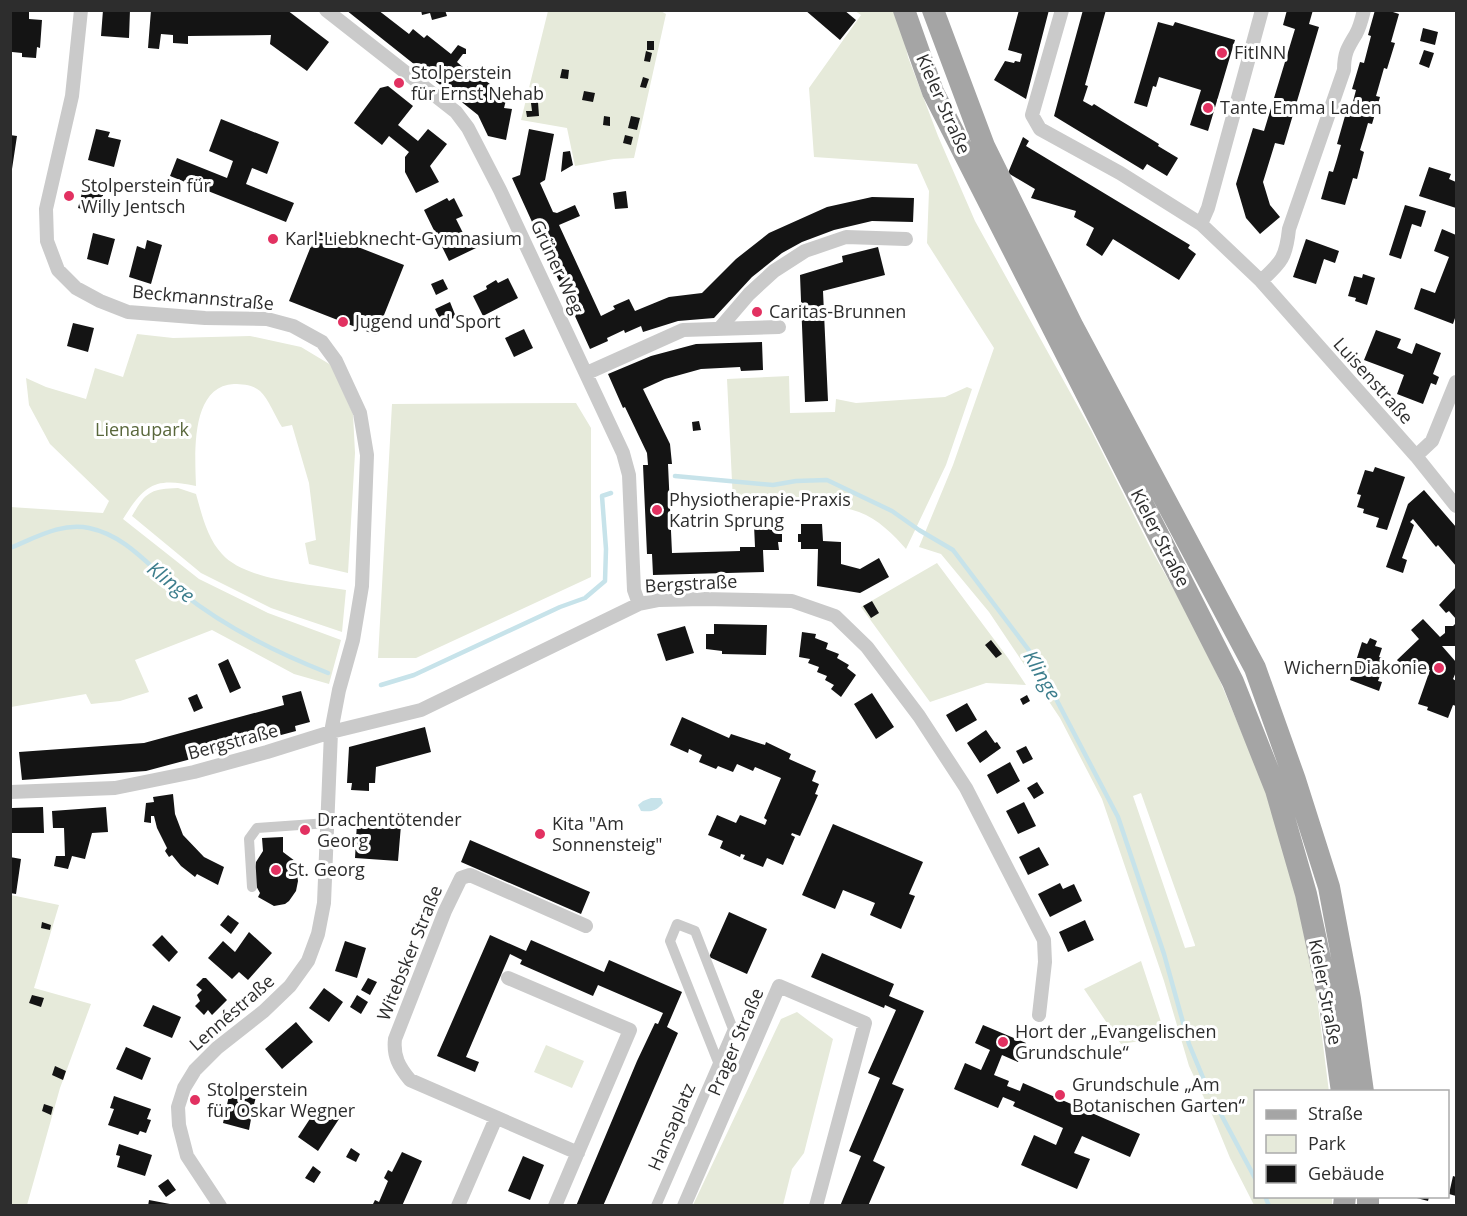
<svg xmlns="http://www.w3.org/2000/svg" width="1467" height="1216" font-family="'Open Sans',sans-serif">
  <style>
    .green { fill: #e6eada; fill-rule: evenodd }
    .water { fill: #c7e3ea }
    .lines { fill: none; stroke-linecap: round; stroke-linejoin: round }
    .stream { stroke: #c7e3ea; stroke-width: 4.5 }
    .building { fill: #141414 }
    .pedestrian { stroke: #cacaca; stroke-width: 10 }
    .minor { stroke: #cacaca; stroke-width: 14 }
    .primary { stroke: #a5a5a5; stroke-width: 22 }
    .poi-dot { fill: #e23161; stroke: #fff; stroke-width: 2 }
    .labels { text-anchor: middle; stroke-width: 6; stroke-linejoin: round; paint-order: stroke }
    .poi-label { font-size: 18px; fill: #2d2d2d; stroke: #fff; text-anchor: start }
    .street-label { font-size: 18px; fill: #2d2d2d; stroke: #fff }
    .park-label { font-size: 18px; fill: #59673b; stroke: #fff }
    .water-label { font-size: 20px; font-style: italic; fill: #3d7e8d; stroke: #fff }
  </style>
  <rect width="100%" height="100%" fill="#fff"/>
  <path class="green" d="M659 10 666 14 634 158 614 159 575 166 567 128 521 120 548 11Z
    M855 11H898L908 57 938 136 975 221 1091 430 1150 547 1189 617 1217 674 1266 790 1300 901 1318 1005 1329 1092H1256V1196L1332 1197V1205H1254L1230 1158 1214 1119 1189 1066 1164 981 1102 799 1060 718 989 612 941 554 919 547 953 465 994 348 927 243 929 191 917 164 814 157 809 88 861 15ZM1141 793 1195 945V946L1185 948 1133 796Z
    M137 334 173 338 250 336 301 347 331 365 353 414 355 453 348 573 309 564 305 543 316 540 309 483 292 425 282 427C276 418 268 398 260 391 253 385 243 384 234 384 190 386 195 455 196 486 155 477 145 484 123 519L199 579 268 613 341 640 329 684 294 674 212 630 135 660 149 692 120 701 91 704 86 694 11 707 10 507 103 513 109 501 50 444 29 405 26 378 46 387 86 399 95 368 123 377Z
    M789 376 790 413 835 412 836 399 856 403 945 397 967 387 972 389 946 465 906 549C894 535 878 519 859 512 820 499 774 503 733 502L727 379Z
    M576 403 591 428V577L416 658H378L392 404Z
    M178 488 196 494C202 515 207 538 222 554 246 581 311 584 346 590L342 632 271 608 201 573 132 516C146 492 150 489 178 488Z
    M937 563 1008 658 1026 685 986 683 930 702 861 607Z
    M11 895 59 905 34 988 91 1004 60 1088 27 1205 11 1206Z
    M1141 961 1166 1037 1121 1044 1084 989Z
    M797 1012 833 1039 804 1153 792 1169 783 1205H693L781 1019Z
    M546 1045 584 1061 572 1088 534 1072Z"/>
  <path class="water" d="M651 798H661L663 803C656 811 652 812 641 811L638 805 643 801Z"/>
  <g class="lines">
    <path class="stream" d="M675 476 773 485 796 481 827 480 892 511 919 530 953 550 1034 657 1118 817 1164 954 1189 1044 1209 1092
      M10 548C35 538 62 522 89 528 128 536 152 570 182 593 225 627 277 653 328 673
      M381 685 414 675 560 607 585 598 605 581 606 549 602 496 611 493
      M1216 1105 1256 1180
      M1265 1196 1269 1206"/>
  </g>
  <path class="building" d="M10 10H29V19L42 20 40 48 37 47 36 58 22 57V53L12 52 10 50Z
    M103 10H130L129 38 101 36Z
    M151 10H287L329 42 307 71 270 44 271 35 188 36V44L173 43V35L161 34 159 49 148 48Z
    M346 10H378L409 34 413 29 424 38 427 35 451 54 458 45 466 49V54H463L457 62 465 69 467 66 500 92 503 91 506 100 504 108 512 109 506 140 488 136 478 115Z
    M421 10H445L447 16 432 20 430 13 422 15Z
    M805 10H844L856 20 840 40Z
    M1019 10H1049L1026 99 994 80 1005 61 1014 63 1015 61 1020 62 1022 54 1008 50Z
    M1083 10H1106L1085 85 1088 86 1083 101 1092 106 1094 104 1118 119 1159 144 1158 146 1178 158 1167 176 1147 164 1143 170 1054 116Z
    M1287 10H1313L1309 24 1319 27 1284 145 1275 143 1263 182 1270 205 1280 217 1260 234 1246 218 1236 184 1253 128 1264 131 1295 29 1283 25Z
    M1375 10H1394L1393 12 1399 14 1391 42 1395 43 1387 69 1384 68 1376 96 1380 97 1372 124 1368 123 1364 137 1360 150 1364 152 1357 179 1353 178 1345 205 1321 199 1329 171 1333 172 1337 159 1341 145 1337 144 1345 116 1349 117 1356 90 1352 89 1360 62 1364 63 1371 36 1368 35Z
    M1158 22 1173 26 1175 22 1235 40 1208 131 1190 125 1201 90 1159 77 1156 87 1153 86 1147 107 1134 103Z
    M1423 28 1438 32 1435 45 1420 41Z
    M647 41H654V50H647Z
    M1424 50 1434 53 1429 68 1419 64Z
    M646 51 652 53 650 62 644 61Z
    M562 69 569 70 568 79 560 78Z
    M643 77 649 79 646 88 640 87Z
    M388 86 413 106 398 125 418 141 428 129 447 144 430 166 439 182 416 193 405 172V157L409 152 389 136 382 145 354 123 380 88Z
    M584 91 595 93 593 102 582 100Z
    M538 102 539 116 527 117 526 111H532L531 103Z
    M604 116 610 117V126L603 125Z
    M631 116 640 118 637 130 628 128Z
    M221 119 279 142 267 174 252 168 246 184 294 203 286 222 170 176 177 158 227 178 233 161 209 151Z
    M96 129 110 132 108 137 121 140 114 167 88 160Z
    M529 129 554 134 545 180 540 183 553 212 557 213 575 205 580 216 559 225 601 316 615 309 613 306 629 299 635 311 669 297 702 293 736 259 769 233 827 207 872 197 914 198 913 222 872 221 834 230 802 242 782 253 752 277 714 318 678 321 643 332 641 326 625 333 624 330 607 338 608 341 590 349 512 178 520 175Z
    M10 135 17 136 12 169H10Z
    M625 135 633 137 631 145 623 143Z
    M1023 137 1029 141 1026 146 1190 245 1188 248 1196 254 1179 280 1113 239 1102 256 1086 245 1094 228 1074 217 1076 211 1031 198 1035 189 1008 173Z
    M570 151 573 165 561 172 563 152Z
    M1429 167 1451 174 1449 179 1456 182V208L1419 196Z
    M84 185 104 192 101 202 107 204 103 215 78 208Z
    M626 191 628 208 615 209 613 193Z
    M447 198 449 201 454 198 463 216 456 219 467 241 471 238 476 248 449 261 424 210Z
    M1405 205 1426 211 1421 227 1412 224 1401 259 1389 255Z
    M1442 229 1456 235V315L1453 324 1414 309 1421 288 1435 293 1449 257 1434 251Z
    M317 231 404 265 376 335 289 301Z
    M93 233 115 239 108 265 87 259Z
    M1306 239 1339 251 1335 263 1324 259 1316 284 1293 277Z
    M147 240 162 245 151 284 129 277 137 246 145 249Z
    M878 247 885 275 823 291 828 401 805 402 800 275 843 262 842 256Z
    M1363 274 1375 278 1367 305 1355 301 1356 298 1348 296 1354 276 1362 278Z
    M508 278 518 298 483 316 473 296 487 289 486 286 496 280 498 283Z
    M443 279 448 289 436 295 431 284Z
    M450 302 456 317 442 323 435 309Z
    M73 323 94 328 88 352 67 346Z
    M524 329 533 348 514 357 505 338Z
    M1376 330 1401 339 1397 348 1412 354 1416 343 1441 353 1433 374 1439 377 1436 385 1431 383 1423 404 1397 394 1404 375 1364 360Z
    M762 342 763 370 741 371 740 367 701 369 665 379 643 389 670 444 672 464H668L672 553 740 551V547H755L754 525H777L778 534H782V542H778L779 550H763L764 572 653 575 652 554H647L643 465H648L647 453 625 407 623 408 608 374 651 356 696 344Z
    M699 421 701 430 693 431 692 422Z
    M1375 467 1405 477 1387 530 1376 527 1379 518 1363 513 1364 509 1357 507 1361 495 1357 494 1365 470 1373 472Z
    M1424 490 1456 527V566L1438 545 1436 547 1413 519 1410 522 1414 525 1402 558 1407 560 1403 573 1386 567 1408 504Z
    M801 524H822L823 541 841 542V564L860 569 879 558 889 577 860 593 817 586 818 549H801V542H798V534H801Z
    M1456 587V619L1449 611 1446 613 1439 605Z
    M872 601 879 613 871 618 863 606Z
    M1423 619 1440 637 1445 633V626H1453L1456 623V646H1442L1456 662V672L1453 679 1456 681V706L1453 705 1448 718 1427 710 1428 707 1418 704 1430 670 1425 671 1416 663 1412 667 1417 671 1410 677 1401 669 1403 667 1397 660 1419 639 1411 630Z
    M714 624 767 625 766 655 722 654V651L706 649V634H714Z
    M685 626 694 653 666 661 657 634Z
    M802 632 816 634 815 638 828 643 826 649 839 654 837 658 849 665 847 668 856 675 841 697 831 689 834 685 825 680 827 676 817 672 819 667 808 663 810 659 799 657Z
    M1370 638 1377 641 1375 646 1382 648 1379 657 1386 659 1378 681 1382 682 1379 691 1350 680 1362 642 1367 644Z
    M991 640 1002 654 996 658 985 645Z
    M228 659 241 688 230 693 218 664Z
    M301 691 310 722 295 726 296 731 146 771 22 780 19 752 144 743 284 705 282 696Z
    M872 693 894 727 876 739 854 704Z
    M197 694 203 708 194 712 188 698Z
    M1027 695 1030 701 1023 705 1020 699Z
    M967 703 977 720 956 732 946 715Z
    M682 717 729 738 731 734 765 745 766 742 791 754 789 759 816 771 812 781 819 784 815 794 818 795 800 836 792 833 791 835 795 837 783 865 767 858 763 867 743 859 745 855 741 854 740 857 720 848 723 841 708 835 717 815 736 823 740 815 765 825 767 820 764 818 781 778 755 767 753 771 737 764 733 772 718 766 716 769 699 762 702 755 689 749 688 753 670 745Z
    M425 727 431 752 376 767 375 783H369V791L351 790 352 783H347L349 747Z
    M986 730 995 743 997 742 1001 748 980 763 967 743Z
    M1026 746 1033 759 1023 764 1016 751Z
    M1010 762 1020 781 997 794 987 775Z
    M1037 782 1044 793 1034 799 1027 788Z
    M173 794 175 814 183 835 204 857 224 867 218 885 197 874 195 877 181 866 172 855 169 857 165 851 167 848 157 828 154 816H151V823L144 822 146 803 154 802 153 797Z
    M1024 802 1036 826 1018 834 1006 811Z
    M43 807 44 833H12V808Z
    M106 807 108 832 92 833 85 859 72 856 68 869 54 866 56 856H65L64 828H53L52 811Z
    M357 822 401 825 398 861 355 858Z
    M833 824 923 862 909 894 915 896 901 929 870 915 875 903 843 890 835 909 802 895Z
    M283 837V852L295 861 298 881 296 891 289 901 285 904 274 906 258 897 260 893 254 882V874L256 862 263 851 262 838Z
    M470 840 590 892 581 914 461 862Z
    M1039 847 1049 865 1028 875 1019 857Z
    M10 857 21 859 16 894 10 893Z
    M1060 883 1063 889 1074 884 1082 901 1050 917 1038 894Z
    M729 912 767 929 747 974 709 957Z
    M228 915 239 923 231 934 220 925Z
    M1085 920 1094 940 1068 952 1059 932Z
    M42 922 51 925 50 930 41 928Z
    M249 932 272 953 248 980 239 972 232 979 208 958 223 941 235 952Z
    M162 935 178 952 169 962 152 945Z
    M490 935 526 951 531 940 604 972 609 960 682 992 667 1027 678 1033 603 1206H576L637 1061 655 1023 658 1024 663 1013 598 985 593 996 520 964 522 960 510 954 466 1057 479 1062 475 1072 437 1056Z
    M345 941 366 948 357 978 335 971Z
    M822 953 894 984 889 996 924 1011 892 1084 904 1089 873 1161 885 1167 868 1206H840L861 1156 849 1151 880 1078 868 1073 896 1010 885 1005 884 1008 811 977Z
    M203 978H206L227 1000 212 1015 208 1010 204 1015 195 1006 200 1001 197 995 202 990 196 985Z
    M368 978 377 982 370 995 361 990Z
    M324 988 343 1002 329 1022 309 1008Z
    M32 995 44 998 41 1007 29 1003Z
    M357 995 368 1002 361 1014 350 1007Z
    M153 1005 181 1017 172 1038 143 1026Z
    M296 1022 313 1042 282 1069 265 1049Z
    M983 1025 1026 1043 1018 1062 1002 1055 994 1075 1009 1081 1007 1086 1020 1091 1023 1083 1140 1134 1130 1157 1082 1136 1074 1153 1090 1159 1077 1189 1021 1165 1034 1135 1056 1145 1063 1128 1013 1106 1015 1102 1003 1097 998 1108 954 1089 965 1063 981 1070 990 1050 975 1043Z
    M126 1047 151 1058 142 1080 116 1069Z
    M55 1066 66 1071 63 1080 52 1075Z
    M230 1091 256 1097 253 1108 256 1110 255 1117 251 1119 249 1130 223 1123Z
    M114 1096 151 1109 147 1119 151 1120 146 1133 140 1131 138 1135 108 1125 114 1109 110 1108Z
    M44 1104 53 1107 51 1115 42 1111Z
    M319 1105 339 1119 318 1151 298 1137Z
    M119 1144 152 1155 145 1176 117 1167 120 1156 116 1155Z
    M351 1148 360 1154 356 1162 346 1157Z
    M402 1152 422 1161 402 1206H372L375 1200 379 1202 388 1181 384 1178 388 1170 392 1172Z
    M523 1156 544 1165 530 1200 508 1191Z
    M313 1166 321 1172 314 1183 305 1178Z
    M1453 1176 1456 1177V1196L1449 1194Z
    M168 1179 176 1190 166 1197 158 1186Z
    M1413 1197H1429L1428 1201Z
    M149 1200 170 1204V1206H148Z"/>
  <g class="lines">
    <path class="pedestrian" d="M252 887 249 839 257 828 328 823
      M656 1206 733 1029 695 931 677 924 670 941 718 1062"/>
    <path class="minor" d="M81 10 72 96 46 209 47 241 58 270 76 288 100 301 128 312 205 318 267 319 293 326 322 342 336 361 360 413 367 455 362 586 353 640 339 690 331 732 324 903 318 934 308 961 290 986 264 1011 217 1048 195 1070 184 1088 178 1107 179 1125 187 1156 220 1206
      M326 10 456 112 468 128 500 190 623 453 629 475 634 590 639 604
      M1062 10 1032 115 1040 129 1120 173 1201 224 1261 281 1416 456 1456 506
      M1201 224 1208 208 1262 10
      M1261 281C1282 262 1286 257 1289 229L1344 70C1344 53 1348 47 1356 34 1360 27 1362 18 1364 10
      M719 329 749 294 774 271 805 251 846 237 906 239
      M587 373 683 330 779 327
      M1416 456 1432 441 1456 382
      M10 792 115 788 194 772 267 752 331 732 421 710 639 604 659 600 703 599 792 601 835 616 867 647 919 716 966 788 1044 940 1045 962 1039 1015
      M508 978 630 1030 555 1206
      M578 1153 410 1080C399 1067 393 1056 395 1039L445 911 461 878 470 875 586 926
      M458 1206 496 1118
      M684 1206 779 986 865 1023 816 1206"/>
    <path class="primary" d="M904 10 933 92 1233 682 1276 790 1306 894 1330 1005 1342 1092
      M933 10 984 146 1073 327 1255 668 1295 780 1329 887 1350 999 1363 1092
      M1368 1196V1206
      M1344 1206 1345 1196"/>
  </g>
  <g class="poi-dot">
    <circle cx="1222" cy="53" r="6"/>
    <circle cx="399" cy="83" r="6"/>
    <circle cx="1208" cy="108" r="6"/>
    <circle cx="69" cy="196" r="6"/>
    <circle cx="273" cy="239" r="6"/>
    <circle cx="757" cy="312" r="6"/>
    <circle cx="343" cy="322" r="6"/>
    <circle cx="657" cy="510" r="6"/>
    <circle cx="1439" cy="668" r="6"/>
    <circle cx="305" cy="830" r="6"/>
    <circle cx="540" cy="834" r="6"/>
    <circle cx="276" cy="870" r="6"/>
    <circle cx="1003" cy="1042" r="6"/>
    <circle cx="1060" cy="1095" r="6"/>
    <circle cx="195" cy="1100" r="6"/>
  </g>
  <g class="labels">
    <g class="poi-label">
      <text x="1234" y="59">FitINN</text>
      <text x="411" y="79">Stolperstein<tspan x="411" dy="21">für Ernst Nehab</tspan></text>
      <text x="1220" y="114">Tante Emma Laden</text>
      <text x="81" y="192">Stolperstein für<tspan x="81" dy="21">Willy Jentsch</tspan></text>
      <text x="285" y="245">Karl-Liebknecht-Gymnasium</text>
      <text x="769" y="318">Caritas-Brunnen</text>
      <text x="355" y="328">Jugend und Sport</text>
      <text x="669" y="506">Physiotherapie-Praxis<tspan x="669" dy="21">Katrin Sprung</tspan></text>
      <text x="1427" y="674" text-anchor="end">WichernDiakonie</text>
      <text x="317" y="826">Drachentötender<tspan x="317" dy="21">Georg</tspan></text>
      <text x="552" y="830">Kita "Am<tspan x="552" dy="21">Sonnensteig"</tspan></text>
      <text x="288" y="876">St. Georg</text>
      <text x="1015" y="1038">Hort der „Evangelischen<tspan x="1015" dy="21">Grundschule“</tspan></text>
      <text x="1072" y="1091">Grundschule „Am<tspan x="1072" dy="21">Botanischen Garten“</tspan></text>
      <text x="207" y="1096">Stolperstein<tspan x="207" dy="21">für Oskar Wegner</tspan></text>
    </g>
    <g class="street-label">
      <text transform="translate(943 104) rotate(66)" y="6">Kieler Straße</text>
      <text transform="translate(557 267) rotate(65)" y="6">Grüner Weg</text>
      <text transform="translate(203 298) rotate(5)" y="6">Beckmannstraße</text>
      <text transform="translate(1373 381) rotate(48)" y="6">Luisenstraße</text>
      <text transform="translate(1160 538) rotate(63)" y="6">Kieler Straße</text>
      <text transform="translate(691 584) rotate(-3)" y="6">Bergstraße</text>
      <text transform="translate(233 742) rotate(-15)" y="6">Bergstraße</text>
      <text transform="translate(410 953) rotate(-68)" y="6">Witebsker Straße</text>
      <text transform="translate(1325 992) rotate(79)" y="6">Kieler Straße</text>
      <text transform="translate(232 1013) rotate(-41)" y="6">Lennéstraße</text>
      <text transform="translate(736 1042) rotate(-67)" y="6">Prager Straße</text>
      <text transform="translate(672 1127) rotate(-67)" y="6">Hansaplatz</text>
    </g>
    <g class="park-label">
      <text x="142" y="436">Lienaupark</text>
    </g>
    <g class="water-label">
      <text transform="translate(171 582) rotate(38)" y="7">Klinge</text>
      <text transform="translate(1042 675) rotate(60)" y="7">Klinge</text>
    </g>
  </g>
  <rect width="1467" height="1216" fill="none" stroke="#2d2d2d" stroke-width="24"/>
  <rect x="1254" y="1090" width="195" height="108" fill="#ffffff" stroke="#ababab" stroke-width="1.5"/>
  <rect x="1266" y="1110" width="30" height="9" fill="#a5a5a5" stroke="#ababab" stroke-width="1.5"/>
  <text x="1308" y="1120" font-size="18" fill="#2d2d2d">Straße</text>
  <rect x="1266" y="1135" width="30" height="18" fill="#e6eada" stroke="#ababab" stroke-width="1.5"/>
  <text x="1308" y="1150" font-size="18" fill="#2d2d2d">Park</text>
  <rect x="1266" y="1165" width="30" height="18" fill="#141414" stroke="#ababab" stroke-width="1.5"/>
  <text x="1308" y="1180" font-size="18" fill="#2d2d2d">Gebäude</text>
</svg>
